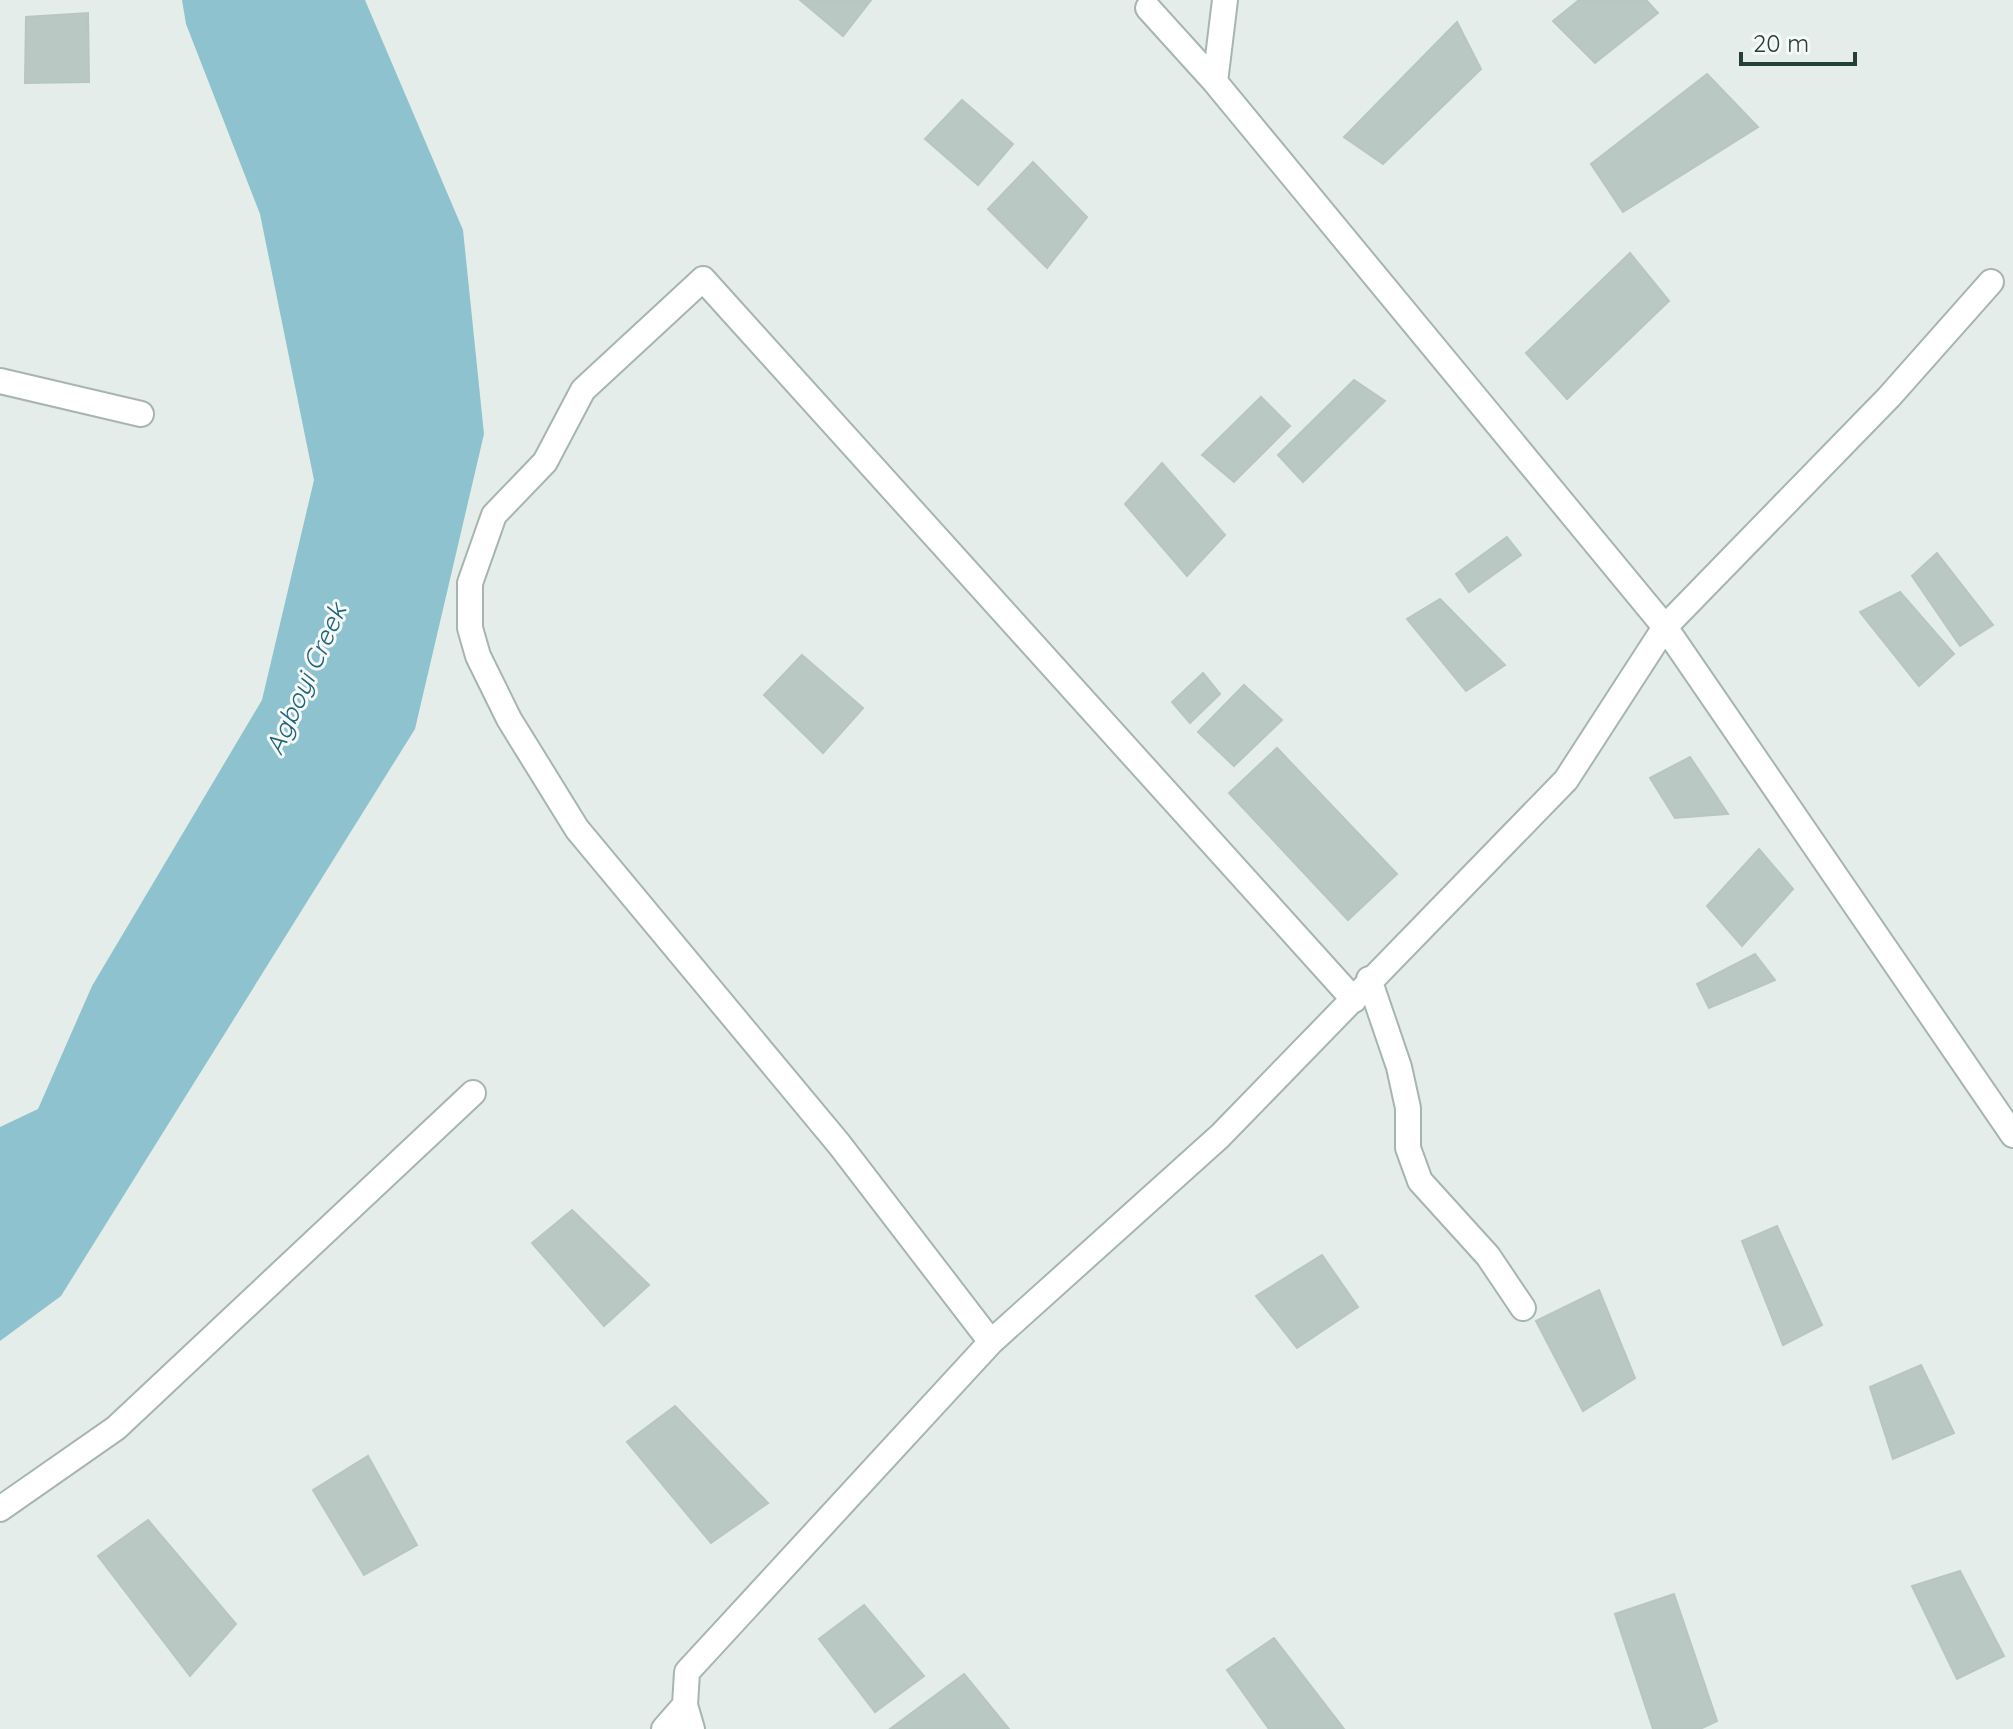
<svg xmlns="http://www.w3.org/2000/svg" width="2013" height="1729" font-family="Quicksand,sans-serif">
  <style>
    .water { fill: #8fc2cf }
    .building { fill: #bac8c3; stroke: #b7c6c1; stroke-width: 2 }
    .lines { fill: none; stroke-linecap: round; stroke-linejoin: round }
    .minor-casing { stroke: #a7b5b0; stroke-width: 28 }
    .minor { stroke: #fff; stroke-width: 24 }
    .labels { text-anchor: middle; stroke-width: 6; stroke-linejoin: round; paint-order: stroke }
    .water-label { font-size: 26px; font-style: italic; fill: #216477; stroke: #f5f9f7 }
  </style>
  <rect width="100%" height="100%" fill="#e4ede9"/>
  <path class="water" d="M182 0H365L463 230 484 434 415 729 61 1296 0 1341V1127L38 1109 92 986 262 700 314 480 260 214 186 24Z"/>
  <path class="building" d="M800 0H871L843 36Z
    M1579 0H1646L1658 13 1595 63 1553 21Z
    M88 13 89 82 25 83 26 17Z
    M1457 22 1481 69 1383 164 1344 137Z
    M1707 74 1758 127 1623 212 1591 164Z
    M962 100 1013 144 978 185 925 139Z
    M1033 162 1087 217 1047 268 988 209Z
    M1630 253 1669 301 1567 399 1526 353Z
    M1354 380 1385 401 1303 482 1278 455Z
    M1261 397 1290 426 1234 482 1202 455Z
    M1162 463 1225 535 1187 576 1125 504Z
    M1507 537 1521 555 1469 592 1456 574Z
    M1937 553 1993 625 1960 646 1912 576Z
    M1900 592 1954 654 1919 686 1860 612Z
    M1440 599 1505 665 1466 691 1407 619Z
    M802 655 863 708 823 753 764 695Z
    M1203 673 1220 694 1190 723 1172 702Z
    M1244 685 1282 720 1234 766 1198 732Z
    M1277 748 1397 874 1348 920 1229 793Z
    M1690 757 1728 814 1675 818 1650 778Z
    M1759 849 1793 889 1742 946 1707 906Z
    M1755 954 1775 980 1709 1008 1697 984Z
    M572 1210 649 1285 604 1326 532 1243Z
    M1777 1226 1822 1325 1783 1345 1742 1241Z
    M1322 1255 1358 1307 1297 1348 1256 1296Z
    M1599 1290 1635 1378 1583 1411 1536 1321Z
    M1921 1365 1954 1433 1893 1459 1870 1387Z
    M675 1406 768 1503 711 1543 627 1442Z
    M368 1456 417 1545 364 1575 313 1490Z
    M148 1520 236 1624 190 1676 98 1556Z
    M1960 1571 2004 1656 1957 1679 1912 1586Z
    M1674 1594 1717 1721 1700 1729H1653L1615 1614Z
    M864 1605 924 1676 875 1712 819 1639Z
    M1274 1638 1344 1729H1269L1227 1670Z
    M964 1674 1009 1729H890Z"/>
  <g class="lines">
    <defs>
      <path id="minor" d="M1148 8 1215 82 1665 627 2013 1135
        M1215 82 1225 0
        M0 381 141 414
        M1369 979 1399 1067 1408 1108V1148L1420 1181 1488 1256 1523 1308
        M991 1342 839 1144 577 829 509 719 478 656 470 628V583L494 515 545 462 583 390 703 279 1354 1000
        M0 1509 116 1428 473 1093
        M664 1729 685 1705
        M692 1729 685 1705 687 1672 991 1342 1220 1136 1566 780 1665 627 1889 397 1991 282"/>
    </defs>
    <use href="#minor" class="minor-casing"/>
    <use href="#minor" class="minor"/>
  </g>
  <g class="labels">
    <g class="water-label">
      <text transform="translate(306 679) rotate(-66)" y="9">Agboyi Creek</text>
    </g>
  </g>
  <path d="M1741 52v12h114v-12" fill="none" stroke="#243e38" stroke-width="4"/>
  <text x="1753" y="52" font-size="24" fill="#243e38" stroke="#f5f9f7" stroke-width="6" paint-order="stroke">20 m</text>
</svg>
